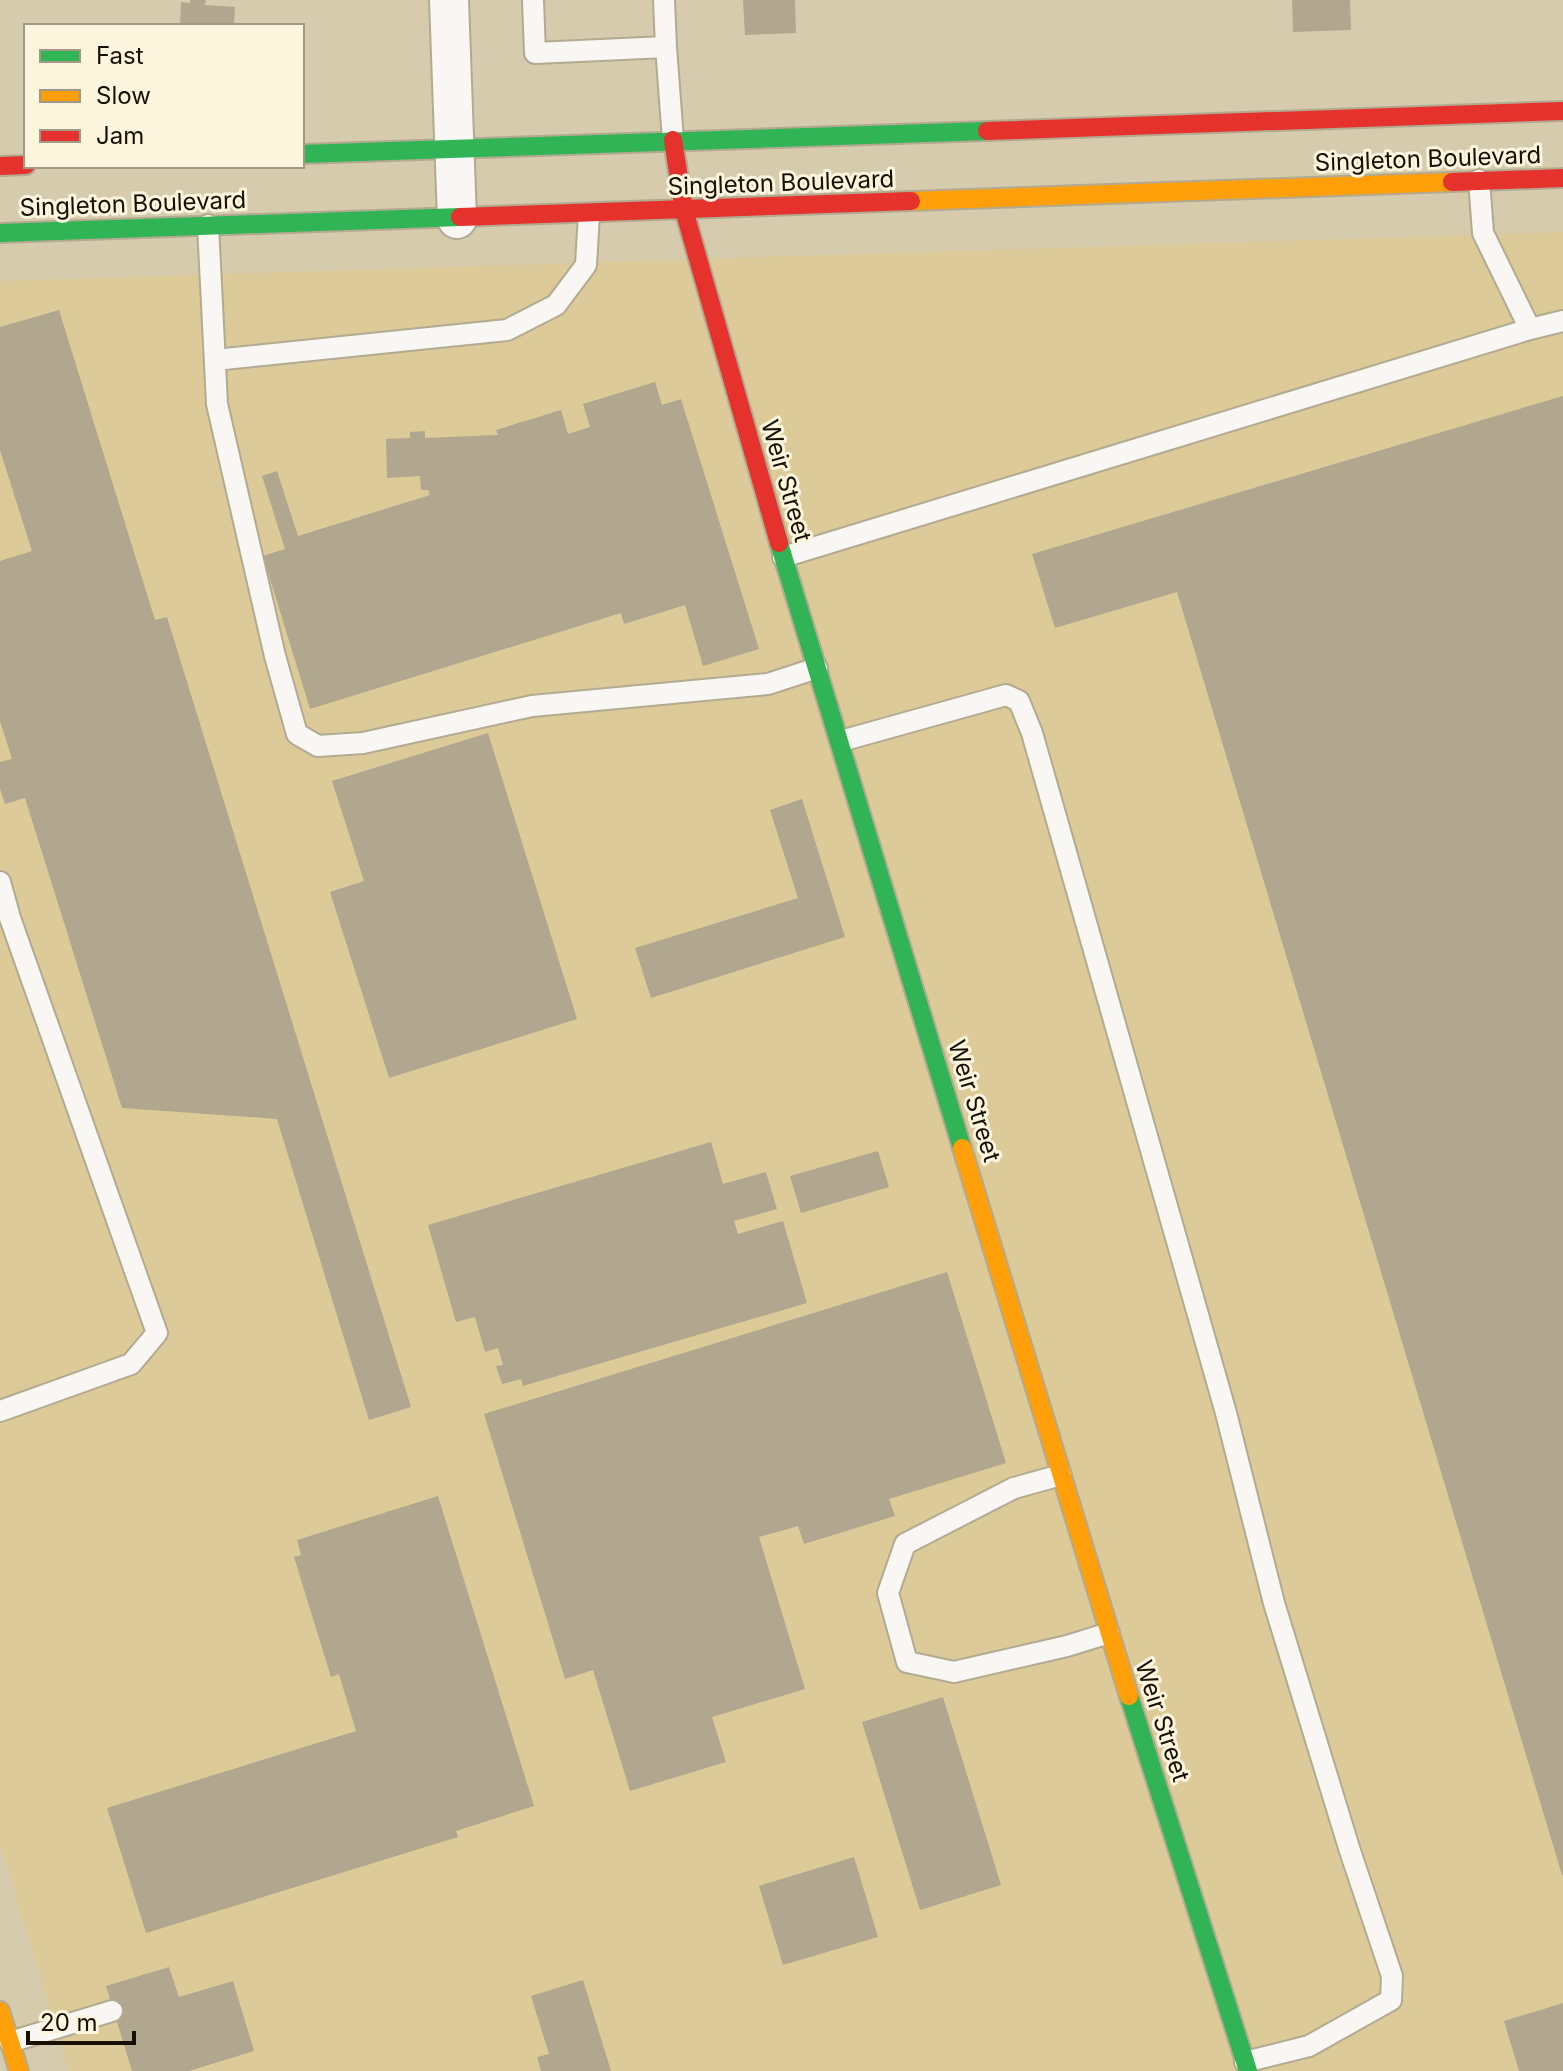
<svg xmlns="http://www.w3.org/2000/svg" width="1563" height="2071" font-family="Inter,sans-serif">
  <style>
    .built { fill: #ddca99 }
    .building { fill: #b0a78e }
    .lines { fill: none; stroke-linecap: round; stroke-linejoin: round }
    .lane-casing { stroke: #b2aa91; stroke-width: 24 }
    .street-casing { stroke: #b2aa91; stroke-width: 42 }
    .fast-casing { stroke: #b2aa91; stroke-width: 22 }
    .slow-casing { stroke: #b2aa91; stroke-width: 22 }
    .jam-casing { stroke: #b2aa91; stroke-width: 22 }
    .lane { stroke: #f9f7f3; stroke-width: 20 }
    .street { stroke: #f9f7f3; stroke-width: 38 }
    .fast { stroke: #30b455; stroke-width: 18 }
    .slow { stroke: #ff9f0a; stroke-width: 18 }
    .jam { stroke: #e5322d; stroke-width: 18 }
    .labels { text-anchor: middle; stroke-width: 6; stroke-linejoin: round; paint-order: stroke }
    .street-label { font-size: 24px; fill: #171000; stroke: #fdf5de }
  </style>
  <rect width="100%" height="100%" fill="#d6cbac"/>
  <path class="built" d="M1563 232V2071H69L0 1843V281Z"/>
  <path class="building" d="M190 0H206L205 5 235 7 234 26H180L181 2 190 3Z
    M743 0H795L796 33 745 35Z
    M1292 0H1350L1351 30 1293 32Z
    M59 310 155 620 167 617 411 1407 369 1420 277 1119 122 1108 25 798 5 804 0 789V762L12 759 0 721V561L32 551 0 450V327Z
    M655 382 662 405 681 399 759 649 703 666 685 605 624 624 621 613 310 709 263 556 285 549 262 476 277 471 298 536 430 495 428 490H421L420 476 387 478 386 439 410 438V432L425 431V438L498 435 496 430 561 410 568 434 590 427 583 404Z
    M1563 396V1875H1562L1177 592 1055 628 1032 554Z
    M488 733 577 1019 389 1078 330 892 364 881 332 781Z
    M802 799 845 937 651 998 635 948 798 898 770 810Z
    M711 1142 723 1184 766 1172 777 1209 734 1221 738 1234 783 1221 807 1303 523 1386 521 1379 502 1384 496 1366 503 1365 498 1348 485 1352 475 1317 456 1322 428 1225Z
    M878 1151 889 1187 801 1213 790 1176Z
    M947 1272 1006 1463 889 1499 895 1516 804 1544 798 1526 759 1537 805 1689 712 1717 726 1762 630 1791 593 1670 565 1679 484 1414Z
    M438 1496 534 1806 456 1831 458 1837 146 1933 107 1808 356 1731 339 1674 331 1677 294 1557 301 1555 297 1540Z
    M943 1697 1001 1885 920 1910 862 1722Z
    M854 1857 878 1937 783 1965 759 1886Z
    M169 1967 179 1997 233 1981 254 2051 189 2071H132L106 1986Z
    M583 1980 611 2071H541L537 2057 549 2054 531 1996Z
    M1563 2003V2071H1519L1504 2021Z"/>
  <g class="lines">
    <defs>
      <path id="lane" d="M533 0 535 53 666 47 673 140
        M664 0 666 47
        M208 225 217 404 275 656 297 734 318 746 363 743 532 706 768 684 817 668
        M1530 329 1563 321
        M215 360 507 330 556 305 586 265 589 214
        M783 557 1530 329 1483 233 1479 180
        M841 741 1006 695 1019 701 1032 733 1226 1413 1274 1603 1350 1851 1392 1976 1391 2000 1309 2046 1245 2062
        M0 882 10 918 157 1333 131 1364 0 1411
        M1061 1475 1014 1488 905 1544 888 1593 907 1662 954 1672 1067 1646 1109 1633
        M10 2042 112 2011"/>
      <path id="street" d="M449 0 457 219"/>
      <path id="fast" d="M302 154 987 131
        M0 233 460 217
        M779 543 962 1148
        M1129 1696 1248 2071"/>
      <path id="slow" d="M911 201 1452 182
        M962 1148 1129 1696
        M0 2011 19 2071"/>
      <path id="jam" d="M987 131 1563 111
        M673 140 684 210 779 543
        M0 166 26 165
        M1452 182 1563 178
        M460 217 911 201"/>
    </defs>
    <use href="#lane" class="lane-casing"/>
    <use href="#street" class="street-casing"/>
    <use href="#fast" class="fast-casing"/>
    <use href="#slow" class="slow-casing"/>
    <use href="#jam" class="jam-casing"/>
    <use href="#lane" class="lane"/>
    <use href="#street" class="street"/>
    <use href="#fast" class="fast"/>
    <use href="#slow" class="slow"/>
    <use href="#jam" class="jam"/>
  </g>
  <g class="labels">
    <g class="street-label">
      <text transform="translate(1428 159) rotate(-2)" y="8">Singleton Boulevard</text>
      <text transform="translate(781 183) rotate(-2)" y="8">Singleton Boulevard</text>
      <text transform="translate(133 204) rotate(-2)" y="8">Singleton Boulevard</text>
      <text transform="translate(786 481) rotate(74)" y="8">Weir Street</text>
      <text transform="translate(974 1101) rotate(73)" y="8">Weir Street</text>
      <text transform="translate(1162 1721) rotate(72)" y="8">Weir Street</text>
    </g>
  </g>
  <rect x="24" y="24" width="280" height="144" fill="#fdf5de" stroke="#a19985" stroke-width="2"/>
  <rect x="40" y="50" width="40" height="12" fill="#30b455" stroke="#a19985" stroke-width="2"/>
  <text x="96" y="64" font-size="24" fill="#171000">Fast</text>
  <rect x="40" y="90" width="40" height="12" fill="#ff9f0a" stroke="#a19985" stroke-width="2"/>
  <text x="96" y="104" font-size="24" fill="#171000">Slow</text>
  <rect x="40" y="130" width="40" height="12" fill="#e5322d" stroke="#a19985" stroke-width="2"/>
  <text x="96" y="144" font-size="24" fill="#171000">Jam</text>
  <path d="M28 2031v12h106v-12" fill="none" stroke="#171000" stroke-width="4"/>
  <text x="40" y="2031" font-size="24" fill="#171000" stroke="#fdf5de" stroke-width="6" paint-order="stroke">20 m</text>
</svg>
